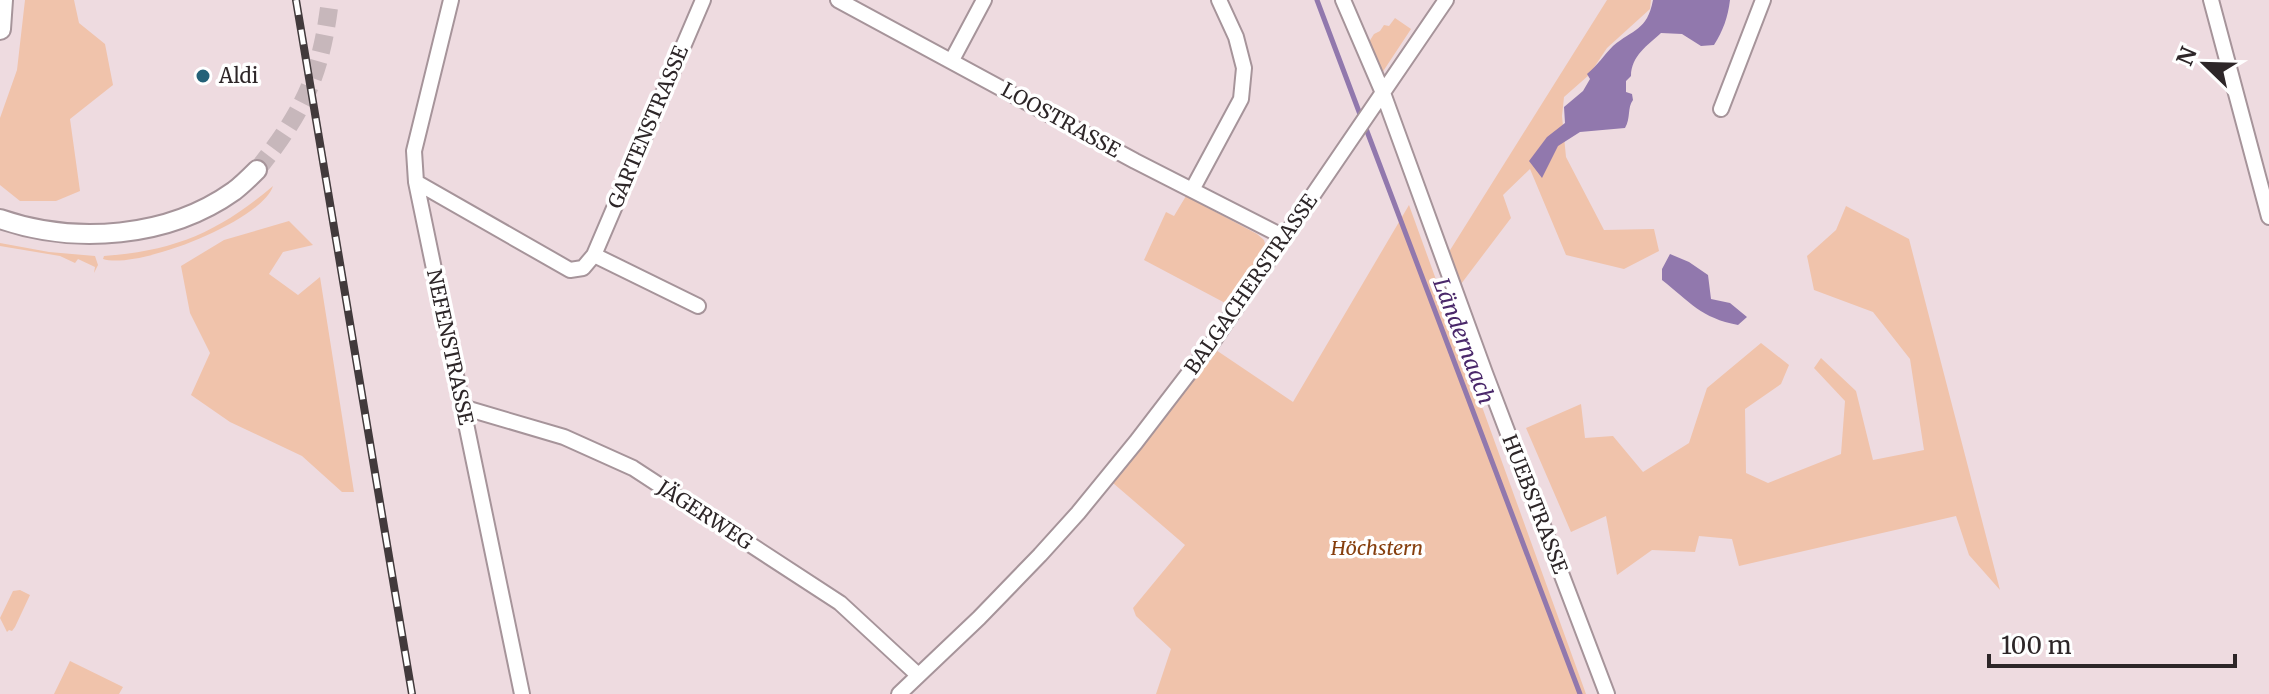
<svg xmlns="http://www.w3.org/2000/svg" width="2269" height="694" font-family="Merriweather,serif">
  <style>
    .green { fill: #f0c3ab }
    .water { fill: #9178ad }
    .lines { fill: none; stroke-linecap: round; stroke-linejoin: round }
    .stream { stroke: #9178ad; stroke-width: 5 }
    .secondary-tunnel { stroke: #c7b7bb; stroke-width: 18; stroke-dasharray: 18 9; stroke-linecap: butt }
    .street-casing { stroke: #a6949a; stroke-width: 18 }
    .secondary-casing { stroke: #a6949a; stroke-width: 22 }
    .primary-casing { stroke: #a6949a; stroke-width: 24 }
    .street { stroke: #fff; stroke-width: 14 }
    .secondary { stroke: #fff; stroke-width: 18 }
    .primary { stroke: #fff; stroke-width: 20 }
    .rail-casing { stroke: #423a3c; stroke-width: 8 }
    .rail { stroke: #fff; stroke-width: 5; stroke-dasharray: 15; stroke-linecap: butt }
    .poi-dot { fill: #246178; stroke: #fff; stroke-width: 3 }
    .labels { text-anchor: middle; stroke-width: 7; stroke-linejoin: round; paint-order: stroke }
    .poi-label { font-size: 20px; fill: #2d2628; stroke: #fff; text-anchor: start }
    .street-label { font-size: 20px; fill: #2d2628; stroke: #fff }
    .park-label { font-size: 20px; font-style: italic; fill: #863f0e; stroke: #fff }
    .water-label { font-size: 22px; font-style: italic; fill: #4a286a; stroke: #fff }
  </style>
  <rect width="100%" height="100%" fill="#eedbe0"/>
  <path class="green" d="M25 0H74L79 23 105 44 113 85 70 119 80 191 56 201H20L0 185V118L17 70Z
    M1607 0H1651L1650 9 1607 48 1589 75 1564 97 1562 116 1566 157 1604 230 1654 229 1659 251 1624 269 1566 255 1530 169 1503 195 1511 218 1461 284 1447 255Z
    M1395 18 1411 29 1382 73 1379 72 1367 45 1374 34 1380 31 1384 25 1389 26Z
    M273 186C262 221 138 270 103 259L104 256C175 251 219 232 273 186Z
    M1186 196 1257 234 1264 240 1266 248 1227 304 1144 260 1166 212 1174 216Z
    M1409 205 1586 694H1156L1171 649 1136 616 1133 608 1185 545 1113 483 1160 425 1216 350 1293 402Z
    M1846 206 1909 239 2000 590 1969 555 1956 516 1739 566 1732 539 1699 536 1695 552 1652 550 1617 575 1606 516 1571 532 1526 428 1581 404 1585 438 1613 436 1643 472 1689 443 1707 388 1761 343 1789 365 1781 384 1745 409 1746 473 1768 483 1841 454 1845 401 1814 368 1821 358 1856 391 1873 460 1924 450 1910 359 1873 312 1814 290 1807 256 1836 230Z
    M289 221 313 245 283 252 269 274 298 295 320 277 354 492H342L302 456 230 422 191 395 210 353 190 313 181 266 224 240Z
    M0 243 49 252 95 256 98 265 94 273 95 267 78 259 75 263 60 256 0 246Z
    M20 590 30 595 15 627 12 631 9 630 7 632 0 618 13 591Z
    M70 661 123 687 119 694H54Z"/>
  <path class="water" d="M1653 0H1730C1728 17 1723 31 1714 45L1701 46 1682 34 1661 33C1648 45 1631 56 1631 76L1626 81V92L1632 94 1633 100C1627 108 1631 118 1625 128L1580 132 1558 146 1542 178 1529 161 1547 137 1565 123 1564 107 1583 91 1590 79 1587 74C1597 66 1604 55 1613 46 1633 29 1647 31 1653 0Z
    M1670 254 1689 262 1708 275 1711 299 1730 303 1747 317 1738 325C1701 318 1690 302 1662 280V269Z"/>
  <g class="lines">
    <path class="stream" d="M1317 0 1361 117
      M1365 126 1580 694"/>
    <path class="secondary-tunnel" d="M257 170C304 111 321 75 330 0"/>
    <defs>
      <path id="street" d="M451 0 414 151 416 182 522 694
        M838 0 1135 161 1284 237
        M1343 0 1383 93 1485 373 1607 694
        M2211 0 2269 217
        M952 60 984 0
        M1721 109 1763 0
        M416 182 570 270 583 268 594 255 703 0
        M1192 190 1241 99 1244 68 1236 37 1219 0
        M594 255 698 306
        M462 407 564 437 633 468 840 603 918 675
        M899 694 979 618 1040 555 1078 513 1136 442 1212 343 1446 0"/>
      <path id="secondary" d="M0 219C75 245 168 238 234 191 242 185 250 177 257 170"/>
      <path id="primary" d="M0 29 2 0"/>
    </defs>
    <use href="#street" class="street-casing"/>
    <use href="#secondary" class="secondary-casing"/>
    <use href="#primary" class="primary-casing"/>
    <use href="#street" class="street"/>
    <use href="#secondary" class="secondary"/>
    <use href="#primary" class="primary"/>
    <defs>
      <path id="rail" d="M296 0 412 694"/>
    </defs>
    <use href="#rail" class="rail-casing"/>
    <use href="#rail" class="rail"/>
  </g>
  <circle class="poi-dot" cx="203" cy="76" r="8"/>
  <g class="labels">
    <g class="poi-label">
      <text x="219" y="83">Aldi</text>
    </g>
    <g class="street-label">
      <text transform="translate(1061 120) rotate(29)" y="7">LOOSTRASSE</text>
      <text transform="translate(648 127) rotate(-67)" y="7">GARTENSTRASSE</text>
      <text transform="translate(1251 284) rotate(-55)" y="7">BALGACHERSTRASSE</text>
      <text transform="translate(450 347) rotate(78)" y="7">NEFENSTRASSE</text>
      <text transform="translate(1535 504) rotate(69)" y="7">HUEBSTRASSE</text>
      <text transform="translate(705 515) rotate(33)" y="7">JÄGERWEG</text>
    </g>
    <g class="park-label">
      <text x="1377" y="555">Höchstern</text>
    </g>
    <g class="water-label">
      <text transform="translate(1464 341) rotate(69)" y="8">Ländernaach</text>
    </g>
  </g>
  <g transform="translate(2205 64) rotate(293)" stroke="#ffffff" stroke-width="6" paint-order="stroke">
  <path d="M0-6L14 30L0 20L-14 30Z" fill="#2d2628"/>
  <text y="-12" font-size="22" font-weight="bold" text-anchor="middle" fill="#2d2628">N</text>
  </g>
  <path d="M1989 654v12h246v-12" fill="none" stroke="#2d2628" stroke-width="4"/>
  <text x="2001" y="654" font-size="24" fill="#2d2628" stroke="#ffffff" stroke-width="6" paint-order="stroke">100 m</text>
</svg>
